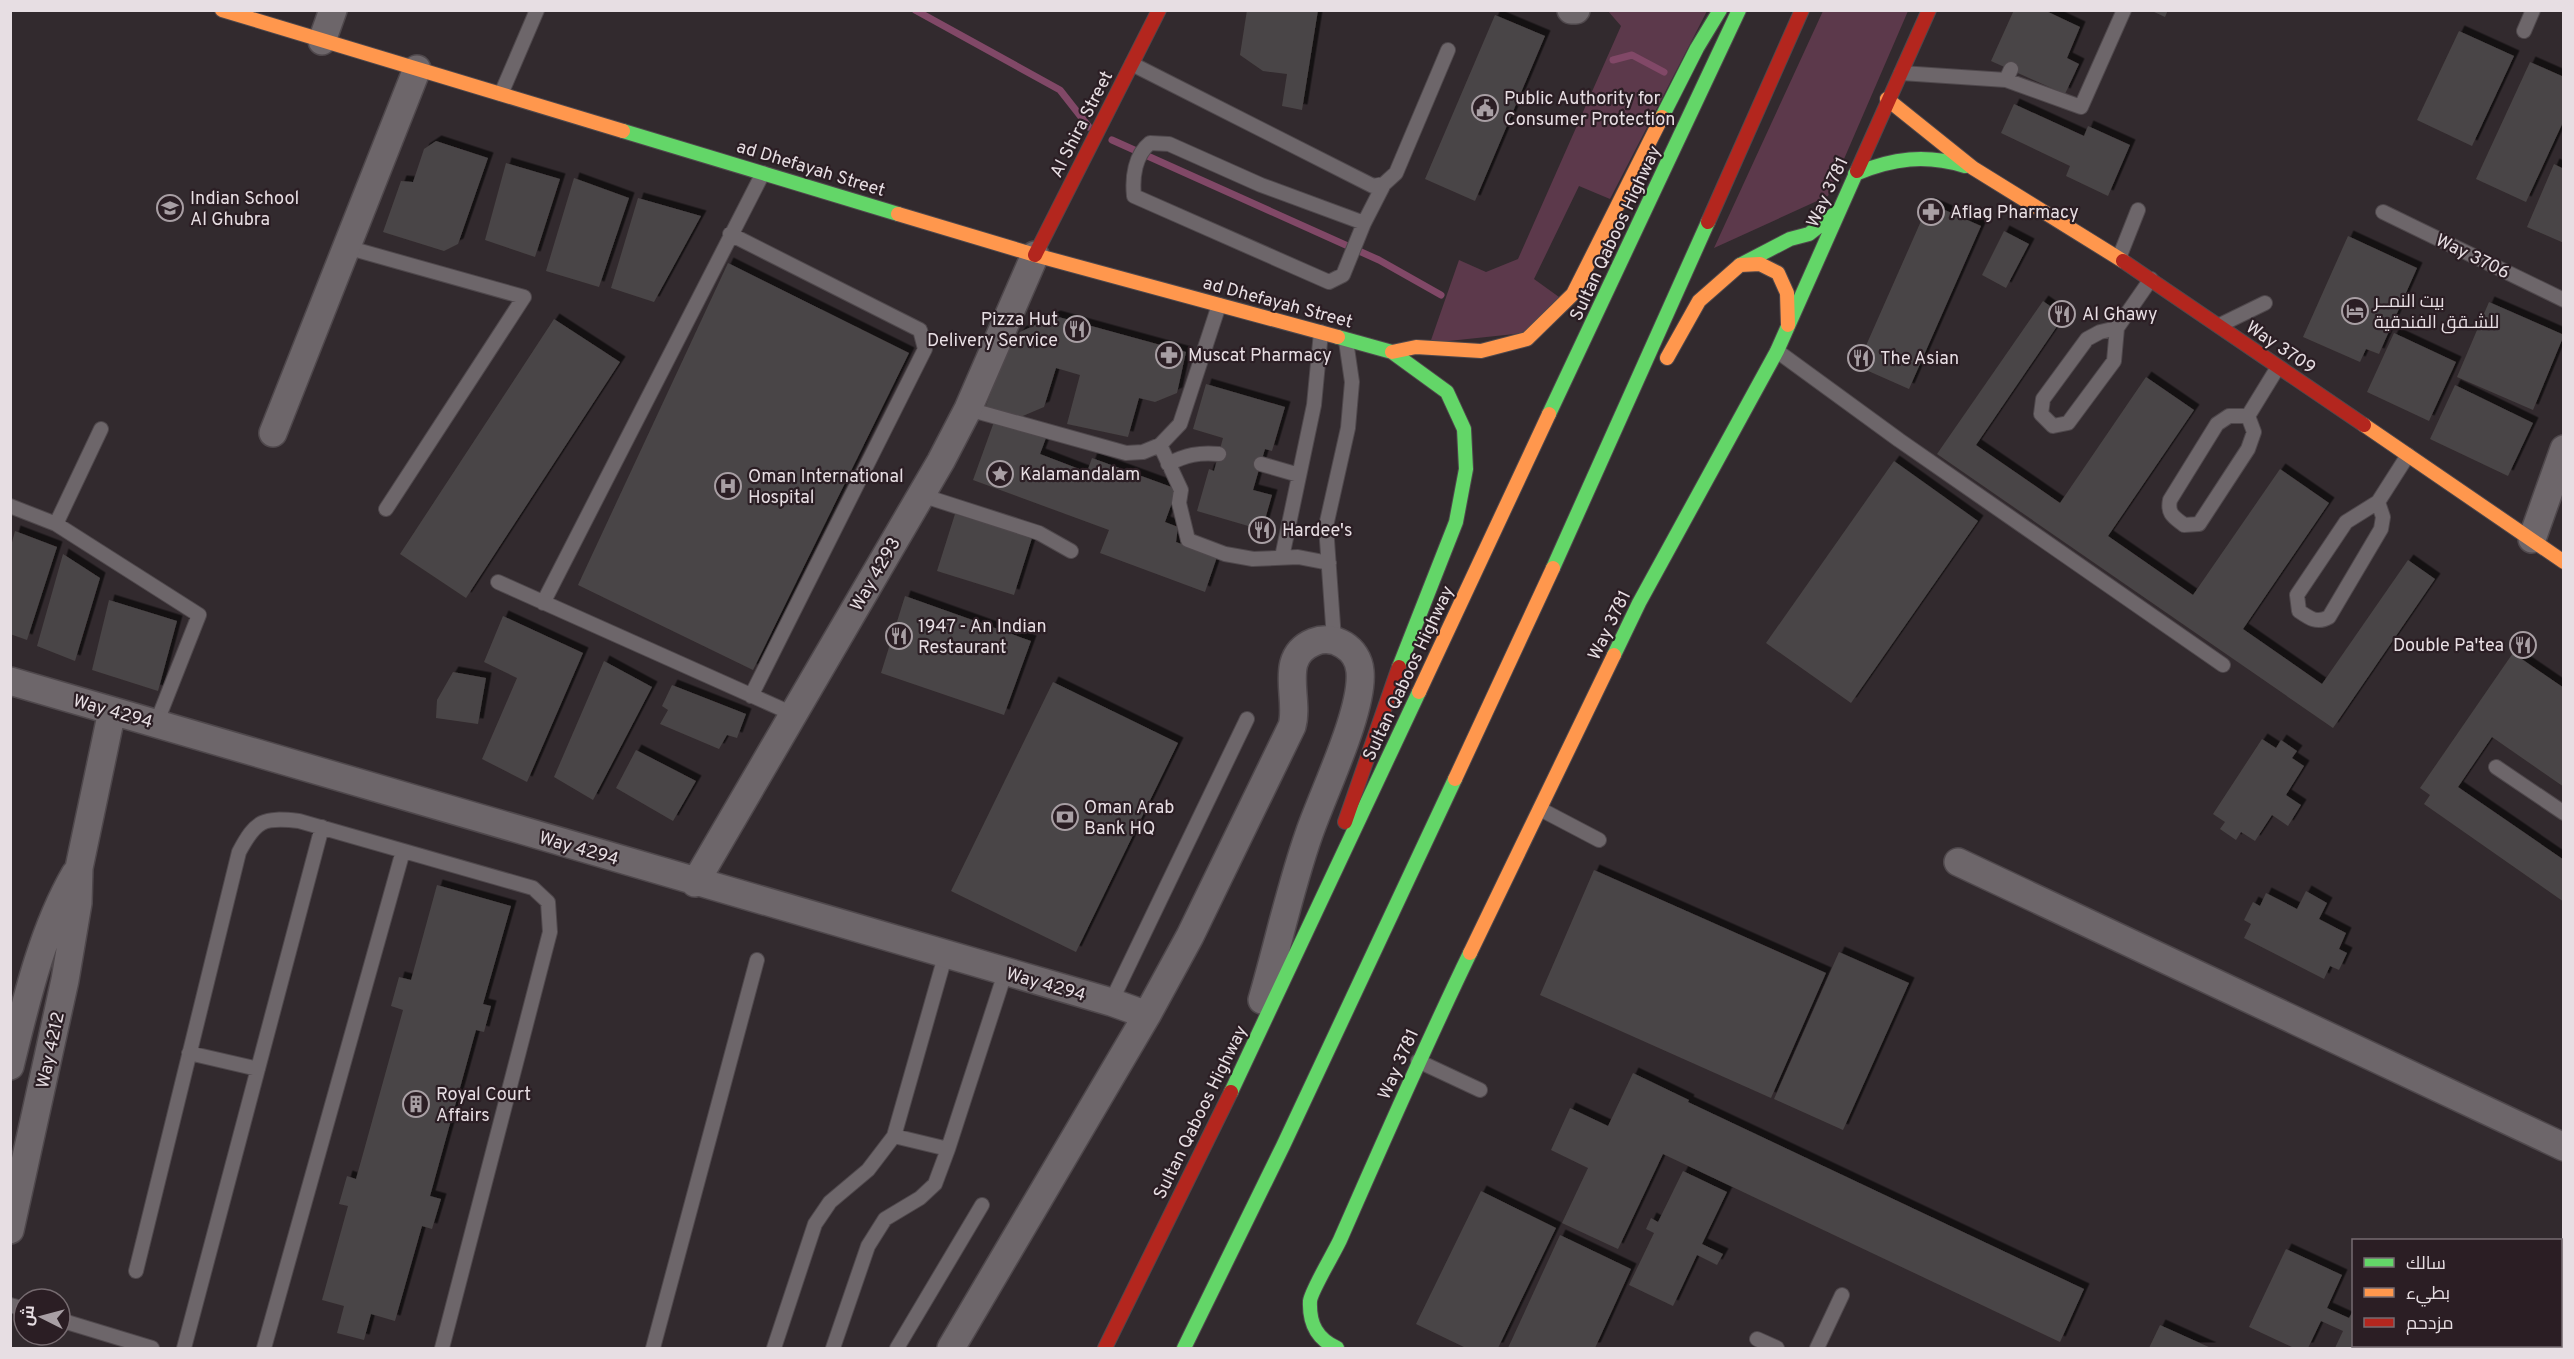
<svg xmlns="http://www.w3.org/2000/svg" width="2574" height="1359" font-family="Overpass,Cairo,sans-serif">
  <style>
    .green { fill: #5c394b }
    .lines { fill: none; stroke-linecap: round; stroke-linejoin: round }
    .stream { stroke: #814867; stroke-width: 7 }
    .building { fill: #4a4546; filter: url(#shadow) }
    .lane-casing { stroke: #4f484c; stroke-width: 16 }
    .street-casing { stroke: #4f484c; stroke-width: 30 }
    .fast-casing { stroke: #4f484c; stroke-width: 16 }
    .slow-casing { stroke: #4f484c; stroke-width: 16 }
    .jam-casing { stroke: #4f484c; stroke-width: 16 }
    .lane { stroke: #6d666a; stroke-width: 14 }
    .street { stroke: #6d666a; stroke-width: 27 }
    .fast { stroke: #63d668; stroke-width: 14 }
    .slow { stroke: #ff974d; stroke-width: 14 }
    .jam { stroke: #b3261e; stroke-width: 14 }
    .labels { text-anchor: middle; stroke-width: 4.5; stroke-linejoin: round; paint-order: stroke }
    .poi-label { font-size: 18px; fill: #e7dee3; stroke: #2b1e24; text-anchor: start }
    .street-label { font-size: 18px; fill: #e7dee3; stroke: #2b1e24 }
  </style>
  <defs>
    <filter id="shadow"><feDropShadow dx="5.5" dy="-5.5" stdDeviation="0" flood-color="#0009"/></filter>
  </defs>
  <rect width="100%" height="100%" fill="#322a2e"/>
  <path class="green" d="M1608 11H1707L1610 199 1579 186 1534 279 1559 297 1524 333 1430 343 1459 260 1486 272 1518 259 1621 26Z
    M1823 11H1908L1828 196 1714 248Z"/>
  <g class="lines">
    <path class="stream" d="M915 10 1060 90 1089 127
      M1613 60 1632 55 1664 72
      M1112 140 1379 260 1441 295"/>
  </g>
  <path class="building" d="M1247 10H1318L1302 110 1282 106 1287 74 1263 71 1240 55Z
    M2014 10H2044L2080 27 2067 58 2079 64 2065 94 1991 61Z
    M2150 10H2168L2165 17Z
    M1495 15 1545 36 1475 201 1425 179Z
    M2459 31 2514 56 2472 146 2417 120Z
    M2530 62 2564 77V120L2526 202 2476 179Z
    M2014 104 2084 136 2088 126 2130 145 2108 196 2066 176 2070 166 2001 133Z
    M436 141 488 158 458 244 444 251 383 232 401 181 413 182 424 149Z
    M506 163 560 179 535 257 485 240Z
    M2554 164 2564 169V243L2527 227Z
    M574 178 629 198 599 287 546 271Z
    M638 198 701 216 654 302 611 288Z
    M1929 203 1981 226 1909 389 1857 366Z
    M2004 231 2029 244 2006 288 1982 275Z
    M2348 236 2417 268 2379 354 2366 349 2360 362 2303 337Z
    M728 263 909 353 753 670 578 585Z
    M2043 301 2064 316 1976 445 2060 503 2146 377 2194 410 2108 536 2193 595 2280 469 2329 503 2243 629 2322 684 2408 560 2435 579 2333 728 1937 454Z
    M2489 302 2564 335 2533 410 2457 377Z
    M1055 316 1186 352 1177 393 1155 402 1139 398 1128 437 1067 424 1080 375 1056 368 1044 407 1018 418 984 411 1003 361 1020 332Z
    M554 319 620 362 466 598 400 554Z
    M2394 333 2456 362 2429 421 2367 392Z
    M1206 384 1285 407 1272 451 1265 449 1253 490 1272 495 1262 530 1197 511 1209 469 1214 471 1223 438 1193 429Z
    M2455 385 2533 423 2508 476 2430 439Z
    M995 419 1046 438 1040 454 1087 472 1092 458 1177 489 1165 522 1178 527 1176 542 1217 557 1205 592 1100 553 1109 530 973 480Z
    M1894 461 1978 521 1851 703 1766 643Z
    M955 514 1032 538 1014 595 937 571Z
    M15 531 57 547 27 640 10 634V550Z
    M63 554 100 578 75 661 37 646Z
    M905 596 1031 641 1004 715 881 673Z
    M109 600 177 621 158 691 92 670Z
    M503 616 583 653 527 782 482 759 517 678 484 662Z
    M2513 653 2564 688V787L2492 737 2458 787 2564 860V902L2424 804 2430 795 2420 788Z
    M604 661 652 687 593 800 554 777Z
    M453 672 486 678 478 724 436 718 437 700Z
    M1053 682 1178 743 1076 952 951 891Z
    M672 685 746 714 737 738 727 735 719 749 660 724 668 710 662 706Z
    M2262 739 2276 748 2281 740 2297 751 2292 758 2304 766 2286 795 2301 805 2288 826 2272 815 2255 841 2241 832 2236 840 2220 829 2225 822 2213 814Z
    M636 750 696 781 673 821 616 788Z
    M1594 870 1826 973 1771 1098 1540 995Z
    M437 885 511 906 483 1004 491 1006 484 1032 476 1030 430 1196 441 1199 432 1229 422 1226 395 1321 371 1314 364 1340 337 1333 344 1306 322 1300 348 1206 339 1204 347 1176 356 1179 403 1010 391 1006 399 977 411 980Z
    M2306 891 2327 903 2319 919 2346 933 2339 949 2347 953 2339 970 2330 966 2324 979 2244 938 2251 924 2244 920 2253 902 2260 906 2266 893 2297 909Z
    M1839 952 1909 983 1843 1130 1774 1099Z
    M1633 1073 1689 1100 1688 1102 2084 1289 2060 1342 1663 1154 1618 1249 1562 1223 1588 1168 1551 1150 1570 1108 1608 1126Z
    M1683 1171 1727 1192 1702 1244 1723 1254 1717 1265 1697 1255 1673 1306 1629 1285 1654 1233 1646 1229 1651 1218 1658 1222Z
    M1481 1191 1556 1228 1498 1348H1466L1416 1324Z
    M1560 1235 1631 1269 1595 1348H1508Z
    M2286 1249 2342 1275 2327 1308 2349 1318 2354 1309V1346H2410L2417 1348H2335L2343 1331 2321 1321 2308 1348H2294L2249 1327Z
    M2160 1325 2211 1348H2149Z
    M2435 1346H2490L2496 1348H2434Z"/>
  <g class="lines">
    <defs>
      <path id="lane" d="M2524 31 2533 10
        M1132 64 1373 186 1384 184 1396 173 1448 50
        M1901 73 2006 80 2011 69
        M2006 80 2081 107 2124 10
        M501 94 537 10
        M2383 212 2564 300
        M1364 223 1261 185 1169 144 1150 143C1135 155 1132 177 1134 196L1329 282 1343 275 1364 223 1384 184
        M730 234 920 330 925 349 751 696
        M346 247 524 297 386 509
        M2119 258 2138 210
        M2220 325 2265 303
        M2117 328 2100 332 2087 339 2043 399 2041 414 2053 426 2068 423 2114 361 2117 328 2151 279
        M1777 351 1899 440 2223 665
        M968 409 1126 453 1143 452 1160 445 1180 424 1219 305
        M2229 416H2248L2254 432 2248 449 2199 524 2184 525C2174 517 2167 514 2170 500L2217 424Z
        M2248 416 2278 367
        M101 429 56 524 199 615 156 724
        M1160 445 1181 490 1179 503 1188 540 1225 554 1253 559 1298 557 1329 563
        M1168 464C1186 455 1199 452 1219 454
        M1261 464 1299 475
        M921 495 1039 533 1071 551
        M2378 502 2383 517 2381 529 2329 617C2317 624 2309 618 2299 611L2297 595 2346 522 2378 502 2408 455
        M10 506 56 524
        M1282 557 1314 405 1321 332
        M498 582 793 714
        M543 603 763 173
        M1334 639 1326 526 1348 428 1352 382 1346 341
        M2496 767 2564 813
        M1540 809 1599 840
        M946 953 894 1136 948 1149 1005 973
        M1111 1002 1247 719
        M189 1053 258 1069
        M1418 1061 1480 1090
        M136 1271 239 852C256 820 263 817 299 821L533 888 548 902 550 932 442 1348
        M10 1305 24 1309
        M60 1320 152 1348
        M1757 1339 1777 1348
        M184 1348 322 827
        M264 1348 403 851
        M653 1348 757 960
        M774 1348 815 1224 830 1202 868 1170 894 1136
        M833 1348 868 1246 885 1219 920 1198 935 1184 948 1149
        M897 1348 982 1205
        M1817 1348 1842 1295"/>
      <path id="street" d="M1571 10H1576
        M322 41 333 10
        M273 433 417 69
        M2532 539 2564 449
        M10 681 1111 1002 1147 1015
        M1958 862 2564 1147
        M695 883 941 461 968 409 1035 255
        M10 1066C26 1001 42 931 75 874
        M10 1230 65 980 78 903 79 868 112 711
        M951 1348 1147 1015 1190 936 1292 726C1300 698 1277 657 1314 642 1334 634 1358 648 1360 671 1364 710 1323 793 1309 834 1290 888 1278 945 1262 1000"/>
      <path id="fast" d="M1662 117 1697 48 1720 10
        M623 131 898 214
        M1855 174C1893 158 1926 154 1965 166
        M1740 265 1790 239 1809 234 1837 212
        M1338 337 1392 352 1447 392 1464 429 1466 469 1456 522 1399 667
        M1549 414 1739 10
        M1553 568 1708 222
        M1614 655 1639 603 1777 351 1857 171
        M1231 1092 1419 692
        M1184 1348 1283 1146 1455 779
        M1337 1348C1317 1339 1309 1324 1310 1301 1311 1291 1334 1253 1340 1240 1382 1144 1424 1048 1470 953"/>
      <path id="slow" d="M222 10 623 131
        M1887 99 1973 168 2123 261
        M898 214 1035 255 1338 337
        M1392 352 1416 347 1481 351 1527 339 1573 294 1662 117
        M1667 358 1699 301 1740 265 1760 264 1778 273 1787 293 1788 325
        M2364 425 2564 562
        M1419 692 1549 414
        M1455 779 1553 568
        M1470 953 1614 655"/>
      <path id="jam" d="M1857 171 1929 10
        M1708 222 1802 10
        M1035 255 1159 10
        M2123 261 2364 425
        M1345 822 1399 667
        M1105 1348 1231 1092"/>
    </defs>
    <use href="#lane" class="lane-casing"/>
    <use href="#street" class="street-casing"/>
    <use href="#fast" class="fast-casing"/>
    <use href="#slow" class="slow-casing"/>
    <use href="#jam" class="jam-casing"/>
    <use href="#lane" class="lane"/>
    <use href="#street" class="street"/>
    <use href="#fast" class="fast"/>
    <use href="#slow" class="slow"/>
    <use href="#jam" class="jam"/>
  </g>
  <defs>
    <symbol id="civic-ring" viewBox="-11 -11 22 22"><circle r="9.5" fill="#2b1e24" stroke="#a89fa4" stroke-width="1.5"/><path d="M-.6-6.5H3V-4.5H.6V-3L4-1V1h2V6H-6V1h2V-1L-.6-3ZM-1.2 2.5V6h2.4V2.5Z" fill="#a89fa4"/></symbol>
    <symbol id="school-ring" viewBox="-11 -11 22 22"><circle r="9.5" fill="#2b1e24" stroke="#a89fa4" stroke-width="1.5"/><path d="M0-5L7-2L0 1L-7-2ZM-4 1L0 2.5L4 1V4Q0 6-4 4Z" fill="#a89fa4"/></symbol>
    <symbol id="pharmacy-ring" viewBox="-11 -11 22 22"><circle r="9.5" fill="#2b1e24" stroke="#a89fa4" stroke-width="1.5"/><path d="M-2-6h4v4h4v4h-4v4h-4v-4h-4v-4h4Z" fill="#a89fa4"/></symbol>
    <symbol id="hotel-ring" viewBox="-11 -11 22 22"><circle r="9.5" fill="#2b1e24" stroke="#a89fa4" stroke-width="1.5"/><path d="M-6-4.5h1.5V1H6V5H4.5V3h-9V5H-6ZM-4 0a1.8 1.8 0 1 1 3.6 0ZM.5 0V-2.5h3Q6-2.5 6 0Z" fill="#a89fa4"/></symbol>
    <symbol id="restaurant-ring" viewBox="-11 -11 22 22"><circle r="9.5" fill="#2b1e24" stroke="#a89fa4" stroke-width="1.5"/><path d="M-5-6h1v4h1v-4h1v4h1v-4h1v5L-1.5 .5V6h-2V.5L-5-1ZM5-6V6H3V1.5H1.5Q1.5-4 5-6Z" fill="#a89fa4"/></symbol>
    <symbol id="sight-ring" viewBox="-11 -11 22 22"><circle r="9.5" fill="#2b1e24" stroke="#a89fa4" stroke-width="1.5"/><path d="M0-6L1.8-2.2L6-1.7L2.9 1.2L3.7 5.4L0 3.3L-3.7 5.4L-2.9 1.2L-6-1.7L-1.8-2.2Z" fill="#a89fa4"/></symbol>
    <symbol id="hospital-ring" viewBox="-11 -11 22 22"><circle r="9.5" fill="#2b1e24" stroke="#a89fa4" stroke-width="1.5"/><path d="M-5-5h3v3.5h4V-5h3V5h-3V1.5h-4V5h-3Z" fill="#a89fa4"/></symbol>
    <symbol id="bank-ring" viewBox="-11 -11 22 22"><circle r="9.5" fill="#2b1e24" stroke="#a89fa4" stroke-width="1.5"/><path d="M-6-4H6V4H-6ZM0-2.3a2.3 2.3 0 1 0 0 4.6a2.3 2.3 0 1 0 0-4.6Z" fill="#a89fa4"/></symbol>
    <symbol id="building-ring" viewBox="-11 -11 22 22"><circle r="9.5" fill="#2b1e24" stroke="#a89fa4" stroke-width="1.5"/><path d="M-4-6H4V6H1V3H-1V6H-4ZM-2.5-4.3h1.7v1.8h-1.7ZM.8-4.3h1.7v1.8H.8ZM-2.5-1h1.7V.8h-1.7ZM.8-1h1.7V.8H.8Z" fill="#a89fa4"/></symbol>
  </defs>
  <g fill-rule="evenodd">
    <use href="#civic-ring" x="1470" y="93" width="30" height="30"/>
    <use href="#school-ring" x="155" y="193" width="30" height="30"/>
    <use href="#pharmacy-ring" x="1916" y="197" width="30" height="30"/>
    <use href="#hotel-ring" x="2340" y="296" width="30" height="30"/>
    <use href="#restaurant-ring" x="2047" y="299" width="30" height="30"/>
    <use href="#restaurant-ring" x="1062" y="314" width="30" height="30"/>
    <use href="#pharmacy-ring" x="1154" y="340" width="30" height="30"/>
    <use href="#restaurant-ring" x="1846" y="343" width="30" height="30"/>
    <use href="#sight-ring" x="985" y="459" width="30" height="30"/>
    <use href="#hospital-ring" x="713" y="471" width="30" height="30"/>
    <use href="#restaurant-ring" x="1247" y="515" width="30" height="30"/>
    <use href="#restaurant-ring" x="884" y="621" width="30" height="30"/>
    <use href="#restaurant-ring" x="2508" y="630" width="30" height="30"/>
    <use href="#bank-ring" x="1050" y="802" width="30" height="30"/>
    <use href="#building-ring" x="401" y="1089" width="30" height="30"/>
  </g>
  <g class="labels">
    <g class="poi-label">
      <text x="1504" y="104">Public Authority for<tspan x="1504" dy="21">Consumer Protection</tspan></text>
      <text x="190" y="204">Indian School<tspan x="190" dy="21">Al Ghubra</tspan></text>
      <text x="1950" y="218">Aflag Pharmacy</text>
      <text x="2374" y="307">بيت النمــر<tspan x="2374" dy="21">للشـقق الفندقية</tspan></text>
      <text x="2082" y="320">Al Ghawy</text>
      <text x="1058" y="325" text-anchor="end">Pizza Hut<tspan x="1058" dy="21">Delivery Service</tspan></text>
      <text x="1188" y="361">Muscat Pharmacy</text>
      <text x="1880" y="364">The Asian</text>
      <text x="1020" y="480">Kalamandalam</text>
      <text x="748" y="482">Oman International<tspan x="748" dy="21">Hospital</tspan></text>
      <text x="1282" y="536">Hardee's</text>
      <text x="918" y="632">1947 - An Indian<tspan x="918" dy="21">Restaurant</tspan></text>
      <text x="2504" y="651" text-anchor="end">Double Pa'tea</text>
      <text x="1084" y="813">Oman Arab<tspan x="1084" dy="21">Bank HQ</tspan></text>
      <text x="436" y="1100">Royal Court<tspan x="436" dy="21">Affairs</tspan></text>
    </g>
    <g class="street-label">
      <text transform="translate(1081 124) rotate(-63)" y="6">Al Shira Street</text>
      <text transform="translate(811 168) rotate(17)" y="6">ad Dhefayah Street</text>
      <text transform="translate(1827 192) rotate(-65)" y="6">Way 3781</text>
      <text transform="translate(1615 233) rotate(-65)" y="6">Sultan Qaboos Highway</text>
      <text transform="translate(2473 256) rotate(26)" y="6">Way 3706</text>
      <text transform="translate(1278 302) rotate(15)" y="6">ad Dhefayah Street</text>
      <text transform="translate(2281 347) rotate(34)" y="6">Way 3709</text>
      <text transform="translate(875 574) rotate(-60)" y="6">Way 4293</text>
      <text transform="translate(1609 625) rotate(-64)" y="6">Way 3781</text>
      <text transform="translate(1408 673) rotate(-65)" y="6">Sultan Qaboos Highway</text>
      <text transform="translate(113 711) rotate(16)" y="6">Way 4294</text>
      <text transform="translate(579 848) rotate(16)" y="6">Way 4294</text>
      <text transform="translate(1046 984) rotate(16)" y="6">Way 4294</text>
      <text transform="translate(50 1050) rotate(-78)" y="6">Way 4212</text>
      <text transform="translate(1398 1064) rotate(-66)" y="6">Way 3781</text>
      <text transform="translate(1200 1112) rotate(-64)" y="6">Sultan Qaboos Highway</text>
    </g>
  </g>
  <rect width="2574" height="1359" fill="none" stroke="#e7dee3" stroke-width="24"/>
  <rect x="2352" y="1239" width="210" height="108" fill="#2b1e24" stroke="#766b70" stroke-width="1.5"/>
  <rect x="2364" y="1258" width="30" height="9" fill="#63d668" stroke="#766b70" stroke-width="1.5"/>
  <text x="2406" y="1269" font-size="18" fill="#e7dee3">سالك</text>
  <rect x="2364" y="1288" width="30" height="9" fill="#ff974d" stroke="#766b70" stroke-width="1.5"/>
  <text x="2406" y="1299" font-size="18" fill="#e7dee3">بطيء</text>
  <rect x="2364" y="1318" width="30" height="9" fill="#b3261e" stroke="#766b70" stroke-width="1.5"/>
  <text x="2406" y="1329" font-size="18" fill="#e7dee3">مزدحم</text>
  <g transform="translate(42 1317) rotate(276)"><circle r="28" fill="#2b1e24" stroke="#766b70" stroke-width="1.5"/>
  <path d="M0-4.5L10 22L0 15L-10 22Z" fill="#a89fa4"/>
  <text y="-9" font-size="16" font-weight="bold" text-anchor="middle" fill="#e7dee3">ش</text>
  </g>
</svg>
